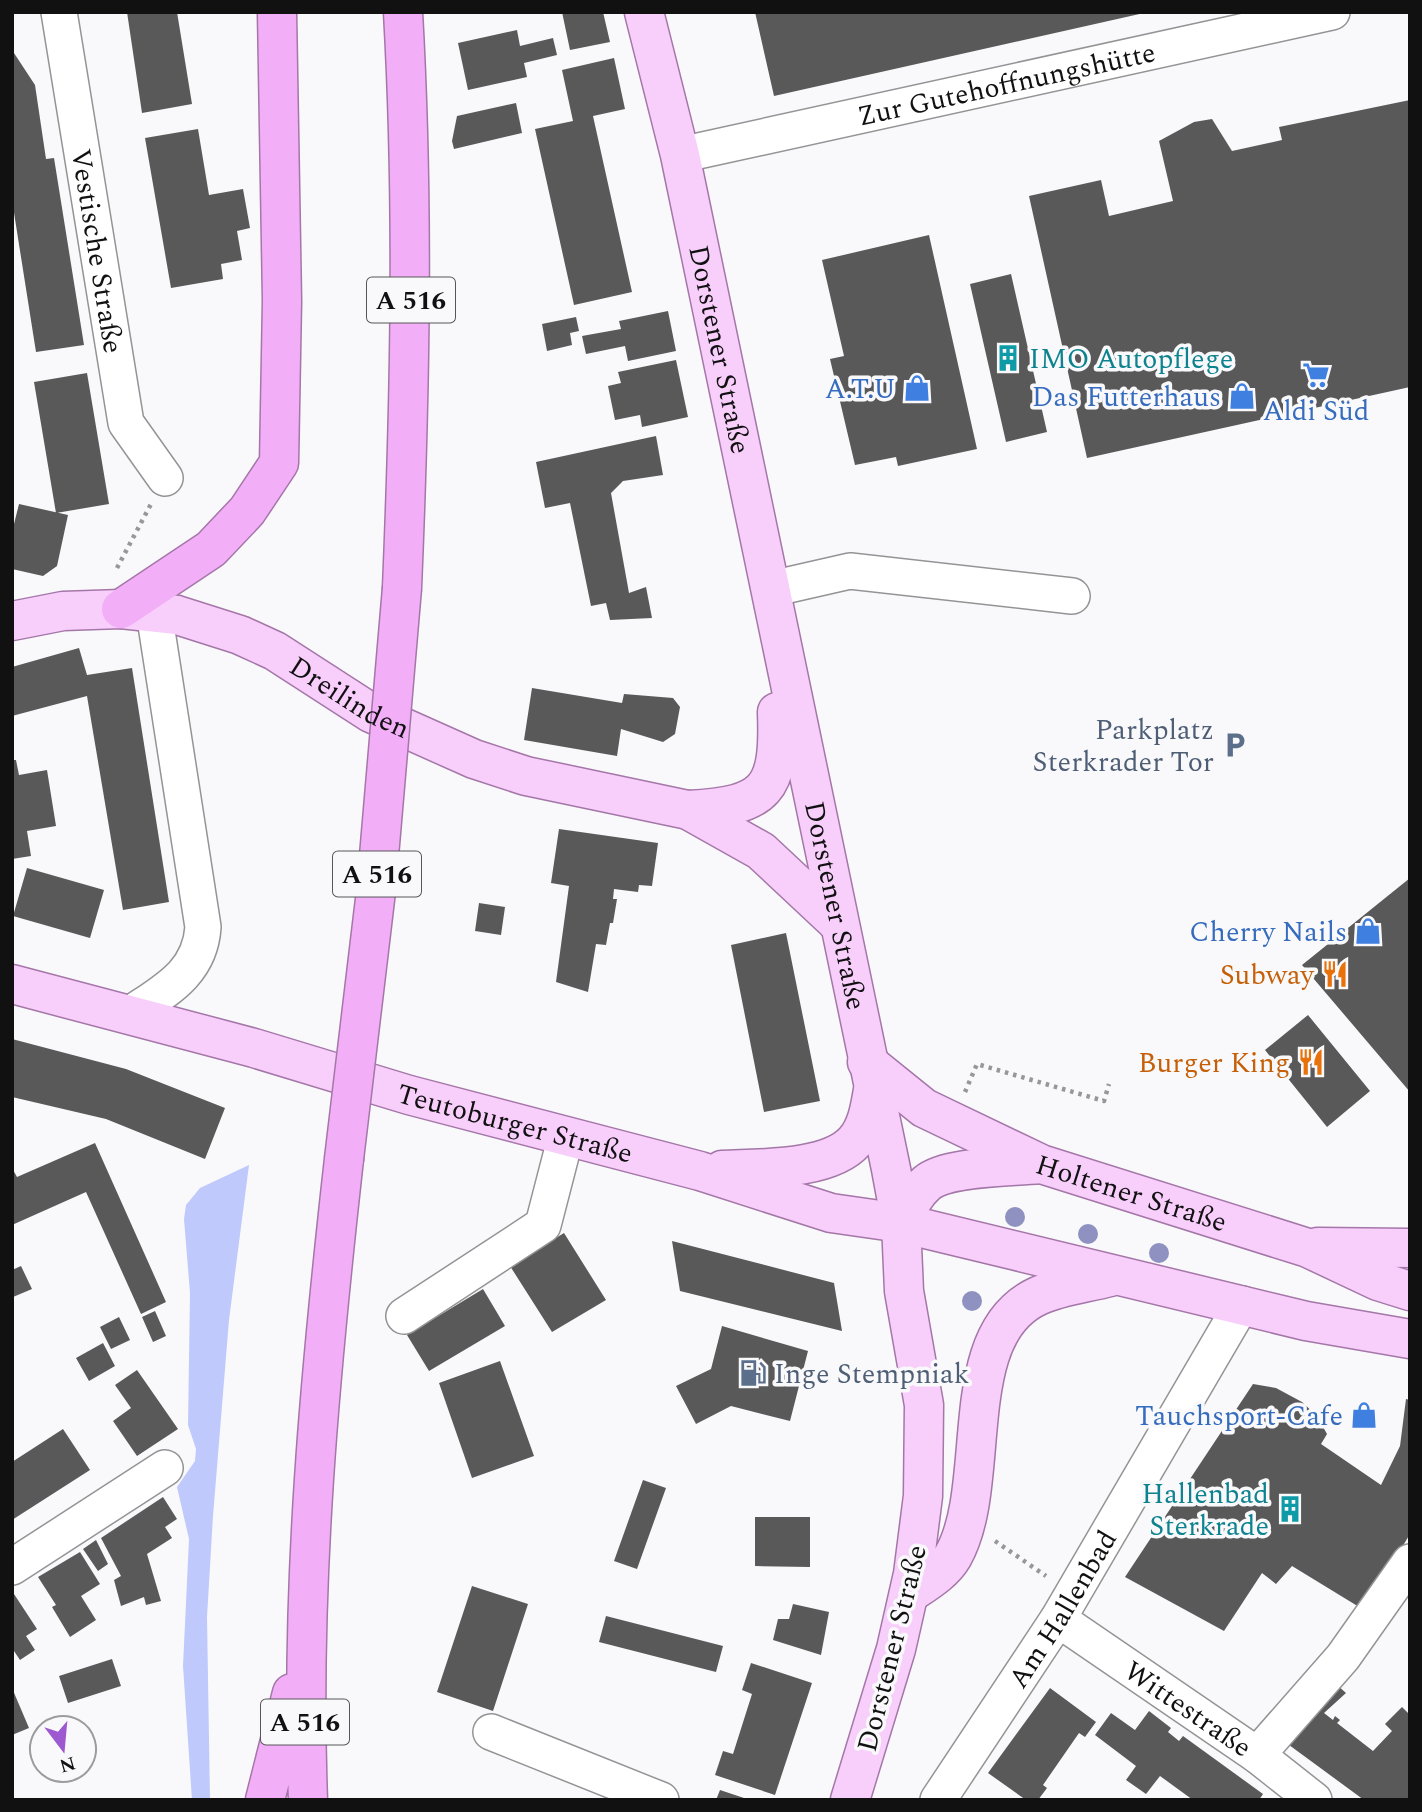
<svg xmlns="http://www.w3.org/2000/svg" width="1422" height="1812" font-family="Spectral,serif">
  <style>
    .green { fill: #bfc9fc }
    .building { fill: #59595a }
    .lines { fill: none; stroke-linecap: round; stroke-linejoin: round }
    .minor-casing { stroke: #949496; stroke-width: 38 }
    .major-casing { stroke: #a477a8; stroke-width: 41 }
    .highway-casing { stroke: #a477a8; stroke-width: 41 }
    .path { stroke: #979798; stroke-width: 4.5; stroke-dasharray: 3.5 5; stroke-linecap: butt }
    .minor { stroke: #fff; stroke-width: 35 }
    .major { stroke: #f8cefb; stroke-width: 38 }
    .highway { stroke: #f3aef8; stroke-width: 38 }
    .highway-bridge-casing { stroke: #a477a8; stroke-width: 41; stroke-linecap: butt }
    .highway-bridge { stroke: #f3aef8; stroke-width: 38 }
    .tree { fill: #8f92c0 }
    .labels { text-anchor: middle; stroke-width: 7; stroke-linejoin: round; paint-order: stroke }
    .shield { fill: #f9f9fb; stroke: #575758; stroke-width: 2 }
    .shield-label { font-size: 26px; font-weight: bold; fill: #111112 }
    .street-label { font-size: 28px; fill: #111112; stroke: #f9f9fb }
    .culture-label { font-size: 28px; fill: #0d838f; stroke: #f9f9fb; text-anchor: start }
    .shop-label { font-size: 28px; fill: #366cbe; stroke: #f9f9fb; text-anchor: end }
    .service-label { font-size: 28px; fill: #4e5e75; stroke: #f9f9fb; text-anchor: end }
    .food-label { font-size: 28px; fill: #c56008; stroke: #f9f9fb; text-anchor: end }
  </style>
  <rect width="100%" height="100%" fill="#f9f9fb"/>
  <path class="green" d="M249 1165 229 1320 213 1516 207 1617 210 1800H192L183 1666 189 1539 177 1487 195 1461 196 1449 188 1425 190 1293 184 1219 186 1205 200 1188Z"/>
  <path class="building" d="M127 12H177L192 104 142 113Z
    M562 12H603L610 42 570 50Z
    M755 12H1144V13L774 96Z
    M517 30 520 46 553 38 557 55 524 63 527 77 468 90 458 43Z
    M12 50 35 85 46 159 54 158 84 345 36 352 12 200Z
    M614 58 625 109 593 116 632 292 574 305 535 129 573 121 562 70Z
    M1410 100V387L1087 458 1029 196 1101 180 1109 216 1173 201 1159 141 1194 122 1212 119 1232 151 1282 140 1279 127Z
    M516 103 522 133 454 149 452 141 457 116Z
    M198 129 209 195 243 189 250 228 237 231 242 260 221 264 223 279 171 288 145 138Z
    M929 235 977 449 898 466 896 457 855 465 830 359 844 356 822 260Z
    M1011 274 1047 432 1006 442 970 284Z
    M668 311 676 351 628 361 625 346 586 354 582 336 621 329 619 321Z
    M576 317 579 331 570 333 572 345 547 351 542 324Z
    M676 360 688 417 642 427 640 415 615 420 608 386 621 383 618 372Z
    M87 373 109 504 56 513 34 382Z
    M656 436 663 475 623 481 611 493 629 593 646 587 652 618 610 620 606 603 591 606 570 503 545 508 536 462Z
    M19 504 68 515 57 566 43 576 12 569V532Z
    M79 648 87 675 132 668 169 902 123 910 87 696 12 716V667Z
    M532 688 622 703 624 694 673 698 680 707 675 734 663 742 621 729 617 756 524 740Z
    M12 760H16L19 775 47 770 56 826 27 831 31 856 12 859Z
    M559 829 658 843 652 886 639 885 638 892 614 889 613 899H617L613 923H610L606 945 596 944 588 992 556 982 569 886 551 883Z
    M27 868 104 890 90 938 13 916Z
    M1410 878V1092L1302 965Z
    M479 903 505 907 501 935 475 931Z
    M786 933 820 1101 764 1112 731 945Z
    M1308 1015 1370 1091 1327 1127 1265 1050Z
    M12 1039 126 1069 225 1108 205 1159 106 1119 12 1097Z
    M95 1143 166 1302 141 1314 86 1192 12 1225V1168L17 1177Z
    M564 1233 606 1300 552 1332 510 1266Z
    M672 1241 834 1283 842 1331 680 1291Z
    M21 1266 32 1289 13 1297 12 1270Z
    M483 1289 505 1326 429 1371 407 1335Z
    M155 1311 166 1336 153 1342 142 1317Z
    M119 1317 130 1340 111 1349 100 1327Z
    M722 1326 808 1351 790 1421 731 1406 696 1424 676 1386 711 1369Z
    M103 1343 115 1366 89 1381 76 1358Z
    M500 1361 534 1456 472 1478 439 1383Z
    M137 1370 178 1429 137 1456 113 1421 131 1408 115 1385Z
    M1253 1384 1276 1388 1302 1402 1317 1416 1327 1434 1321 1444 1381 1485 1400 1446 1406 1399 1410 1400V1534L1364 1610 1292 1566 1276 1584 1262 1573 1224 1631 1125 1577Z
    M63 1429 90 1470 12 1520V1462Z
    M643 1480 666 1488 637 1569 614 1561Z
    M163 1497 177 1519 165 1527 172 1538 147 1554 161 1601 146 1605 144 1597 121 1606 114 1580 121 1576 101 1538Z
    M755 1517H810V1567L755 1566Z
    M96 1540 108 1564 98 1571 83 1549Z
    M80 1552 100 1584 81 1596 96 1620 70 1637 52 1607 56 1605 38 1577Z
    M472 1586 528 1604 493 1711 437 1692Z
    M14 1594 37 1629 26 1636 35 1650 20 1660 12 1648Z
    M793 1604 829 1612 821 1655 773 1640 778 1619H789Z
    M606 1616 723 1646 716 1672 599 1642Z
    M112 1659 121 1686 68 1703 59 1676Z
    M751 1663 812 1683 775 1795 715 1775 723 1751 733 1754 752 1694 742 1690Z
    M1336 1684 1346 1693 1324 1713 1333 1720 1335 1716 1340 1720 1337 1723 1373 1751 1392 1731 1385 1724 1402 1707 1410 1715V1800H1364L1285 1742Z
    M12 1688 29 1728 12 1735Z
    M1050 1688 1096 1722 1085 1737 1079 1733 1043 1785 1047 1788 1038 1800H1026L988 1773Z
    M1149 1711 1171 1728 1168 1732 1179 1741 1183 1736 1263 1794 1259 1800H1193L1160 1776 1146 1794 1126 1780 1136 1766 1095 1735 1111 1713 1135 1730Z
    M720 1790 747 1799V1800H716Z"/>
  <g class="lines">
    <defs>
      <g id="minor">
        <path id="s1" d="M59 12 126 423 165 478"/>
        <path id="s2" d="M680 155 1332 12"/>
        <path d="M771 589 850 571 1072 596"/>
        <path d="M129 1015C164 991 200 974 203 927L154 612"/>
        <path d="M404 1316 543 1225 566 1136"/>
        <path d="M12 1567 165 1468"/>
        <path id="s3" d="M1058 1619 1257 1755 1314 1800"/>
        <path d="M491 1732 661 1800"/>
        <path d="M1257 1755 1343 1657 1410 1562"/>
        <path id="s4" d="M938 1800 1058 1619 1242 1304"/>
      </g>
      <g id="major">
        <path id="s5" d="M644 12 680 155 891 1169 901 1223 904 1291 924 1405 923 1496 913 1574 896 1649 850 1800"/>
        <path id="s6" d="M12 621 63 611 121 609 177 615 240 635 275 651 371 713 474 759 526 776 688 810 761 851 838 923"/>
        <path d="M688 810C767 806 780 790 777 712"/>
        <path id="s7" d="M12 984 254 1048 409 1095 700 1171 831 1213 901 1223 1306 1321 1410 1339"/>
        <path id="s8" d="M867 1062 924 1108 1041 1164 1308 1248 1378 1281 1410 1291"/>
        <path d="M722 1170C758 1168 829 1171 855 1141 867 1127 870 1108 873 1090"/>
        <path d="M901 1223C908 1208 914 1194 927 1183 947 1166 1011 1167 1039 1164"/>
        <path d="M1318 1247 1410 1248"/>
        <path d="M909 1594C925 1583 943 1573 953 1556 994 1484 953 1335 1038 1296 1060 1286 1087 1283 1110 1277"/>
      </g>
      <path id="highway" d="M402 588C410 396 414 205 403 12
        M121 609 211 549 247 511 279 463 282 301 277 12
        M265 1800 292 1693
        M308 1800C300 1585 320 1373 344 1159"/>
    </defs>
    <use href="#minor" class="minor-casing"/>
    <use href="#major" class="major-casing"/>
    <use href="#highway" class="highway-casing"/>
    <path class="path" d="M117 568 151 504
      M965 1092 977 1064 1104 1101 1109 1084
      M995 1541 1046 1576"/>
    <use href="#minor" class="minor"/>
    <use href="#major" class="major"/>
    <use href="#highway" class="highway"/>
    <defs>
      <path id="highway-bridge" d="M344 1159 376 891 402 588"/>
    </defs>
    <use href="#highway-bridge" class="highway-bridge-casing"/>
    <use href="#highway-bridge" class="highway-bridge"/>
  </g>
  <g class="tree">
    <circle cx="1015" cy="1217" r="10"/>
    <circle cx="1088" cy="1234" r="10"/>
    <circle cx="1159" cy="1253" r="10"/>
    <circle cx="972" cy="1301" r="10"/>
  </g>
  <defs>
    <symbol id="building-bare" viewBox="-9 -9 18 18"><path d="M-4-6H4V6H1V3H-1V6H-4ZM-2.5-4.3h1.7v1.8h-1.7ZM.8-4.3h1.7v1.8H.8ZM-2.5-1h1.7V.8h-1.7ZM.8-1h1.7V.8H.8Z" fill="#0f9aa8" stroke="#f9f9fb" stroke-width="2.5" paint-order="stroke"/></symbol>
    <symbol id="supermarket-bare" viewBox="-9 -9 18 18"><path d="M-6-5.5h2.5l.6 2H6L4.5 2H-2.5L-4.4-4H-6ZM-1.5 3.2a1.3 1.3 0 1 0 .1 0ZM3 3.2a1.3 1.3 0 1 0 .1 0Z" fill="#3f7fe0" stroke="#f9f9fb" stroke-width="2.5" paint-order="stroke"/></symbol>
    <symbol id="shop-bare" viewBox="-9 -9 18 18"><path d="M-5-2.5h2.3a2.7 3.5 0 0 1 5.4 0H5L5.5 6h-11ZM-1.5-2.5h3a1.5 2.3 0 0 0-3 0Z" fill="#3f7fe0" stroke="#f9f9fb" stroke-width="2.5" paint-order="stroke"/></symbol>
    <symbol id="parking-bare" viewBox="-9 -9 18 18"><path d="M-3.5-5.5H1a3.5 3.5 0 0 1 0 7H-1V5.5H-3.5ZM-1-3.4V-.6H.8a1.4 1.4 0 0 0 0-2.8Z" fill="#5c6f8a" stroke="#f9f9fb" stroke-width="2.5" paint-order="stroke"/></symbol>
    <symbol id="restaurant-bare" viewBox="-9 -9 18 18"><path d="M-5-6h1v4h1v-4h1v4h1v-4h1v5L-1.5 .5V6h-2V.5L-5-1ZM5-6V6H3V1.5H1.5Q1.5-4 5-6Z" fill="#e8710a" stroke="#f9f9fb" stroke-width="2.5" paint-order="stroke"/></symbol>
    <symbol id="fuel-bare" viewBox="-9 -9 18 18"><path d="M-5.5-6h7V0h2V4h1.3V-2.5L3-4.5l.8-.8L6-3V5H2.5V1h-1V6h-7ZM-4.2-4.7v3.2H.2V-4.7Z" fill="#5c6f8a" stroke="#f9f9fb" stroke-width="2.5" paint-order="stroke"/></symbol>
  </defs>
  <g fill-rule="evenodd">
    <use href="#building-bare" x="989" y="339" width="38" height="38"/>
    <use href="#supermarket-bare" x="1297" y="356" width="38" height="38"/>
    <use href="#shop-bare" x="898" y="369" width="38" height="38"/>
    <use href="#shop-bare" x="1223" y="377" width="38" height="38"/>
    <use href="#parking-bare" x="1216" y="726" width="38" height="38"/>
    <use href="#shop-bare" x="1349" y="912" width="38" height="38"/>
    <use href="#restaurant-bare" x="1316" y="955" width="38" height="38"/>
    <use href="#restaurant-bare" x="1292" y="1043" width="38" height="38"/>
    <use href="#fuel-bare" x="734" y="1354" width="38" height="38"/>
    <use href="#shop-bare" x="1345" y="1396" width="38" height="38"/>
    <use href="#building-bare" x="1271" y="1490" width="38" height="38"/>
  </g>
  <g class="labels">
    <g class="shield">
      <rect x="367" y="277.5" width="88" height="45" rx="5"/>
      <rect x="333" y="851.5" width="88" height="45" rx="5"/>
      <rect x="261" y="1699.5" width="88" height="45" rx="5"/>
    </g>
    <g class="shield-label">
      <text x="411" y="309">A 516</text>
      <text x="377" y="883">A 516</text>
      <text x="305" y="1731">A 516</text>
    </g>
    <g class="street-label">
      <text dy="10" stroke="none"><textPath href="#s2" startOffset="334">Zur Gutehoffnungshütte</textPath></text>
      <text dy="10" stroke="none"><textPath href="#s1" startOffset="242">Vestische Straße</textPath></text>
      <text dy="10" stroke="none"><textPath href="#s5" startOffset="346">Dorstener Straße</textPath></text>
      <text dy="10" stroke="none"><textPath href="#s6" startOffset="359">Dreilinden</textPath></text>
      <text dy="10" stroke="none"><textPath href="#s5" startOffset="914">Dorstener Straße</textPath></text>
      <text dy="10" stroke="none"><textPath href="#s7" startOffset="522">Teutoburger Straße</textPath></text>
      <text dy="10" stroke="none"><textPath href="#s8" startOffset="298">Holtener Straße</textPath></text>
      <text dy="10" stroke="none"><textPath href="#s4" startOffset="228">Am Hallenbad</textPath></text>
      <text transform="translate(891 1648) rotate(-76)" y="10">Dorstener Straße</text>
      <text dy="10" stroke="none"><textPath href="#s3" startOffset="158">Wittestraße</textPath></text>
    </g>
    <g class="culture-label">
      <text x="1029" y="368">IMO Autopflege</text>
      <text x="1269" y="1503" text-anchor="end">Hallenbad<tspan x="1269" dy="32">Sterkrade</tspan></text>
    </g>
    <g class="shop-label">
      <text x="896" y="398">A.T.U</text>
      <text x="1221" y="406">Das Futterhaus</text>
      <text x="1316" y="420" text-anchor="middle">Aldi Süd</text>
      <text x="1347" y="941">Cherry Nails</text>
      <text x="1343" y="1425">Tauchsport-Cafe</text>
    </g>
    <g class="service-label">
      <text x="1214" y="739">Parkplatz<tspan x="1214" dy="32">Sterkrader Tor</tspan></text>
      <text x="774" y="1383" text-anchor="start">Inge Stempniak</text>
    </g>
    <g class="food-label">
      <text x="1314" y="984">Subway</text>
      <text x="1290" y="1072">Burger King</text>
    </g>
  </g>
  <rect width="1422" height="1812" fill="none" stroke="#111112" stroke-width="28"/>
  <g transform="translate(63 1749) rotate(164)"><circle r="33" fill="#f9f9fb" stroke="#9c9c9e" stroke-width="2"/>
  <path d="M0-5L12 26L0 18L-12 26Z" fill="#9d59cf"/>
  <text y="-10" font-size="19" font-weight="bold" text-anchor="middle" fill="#111112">N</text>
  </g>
</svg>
